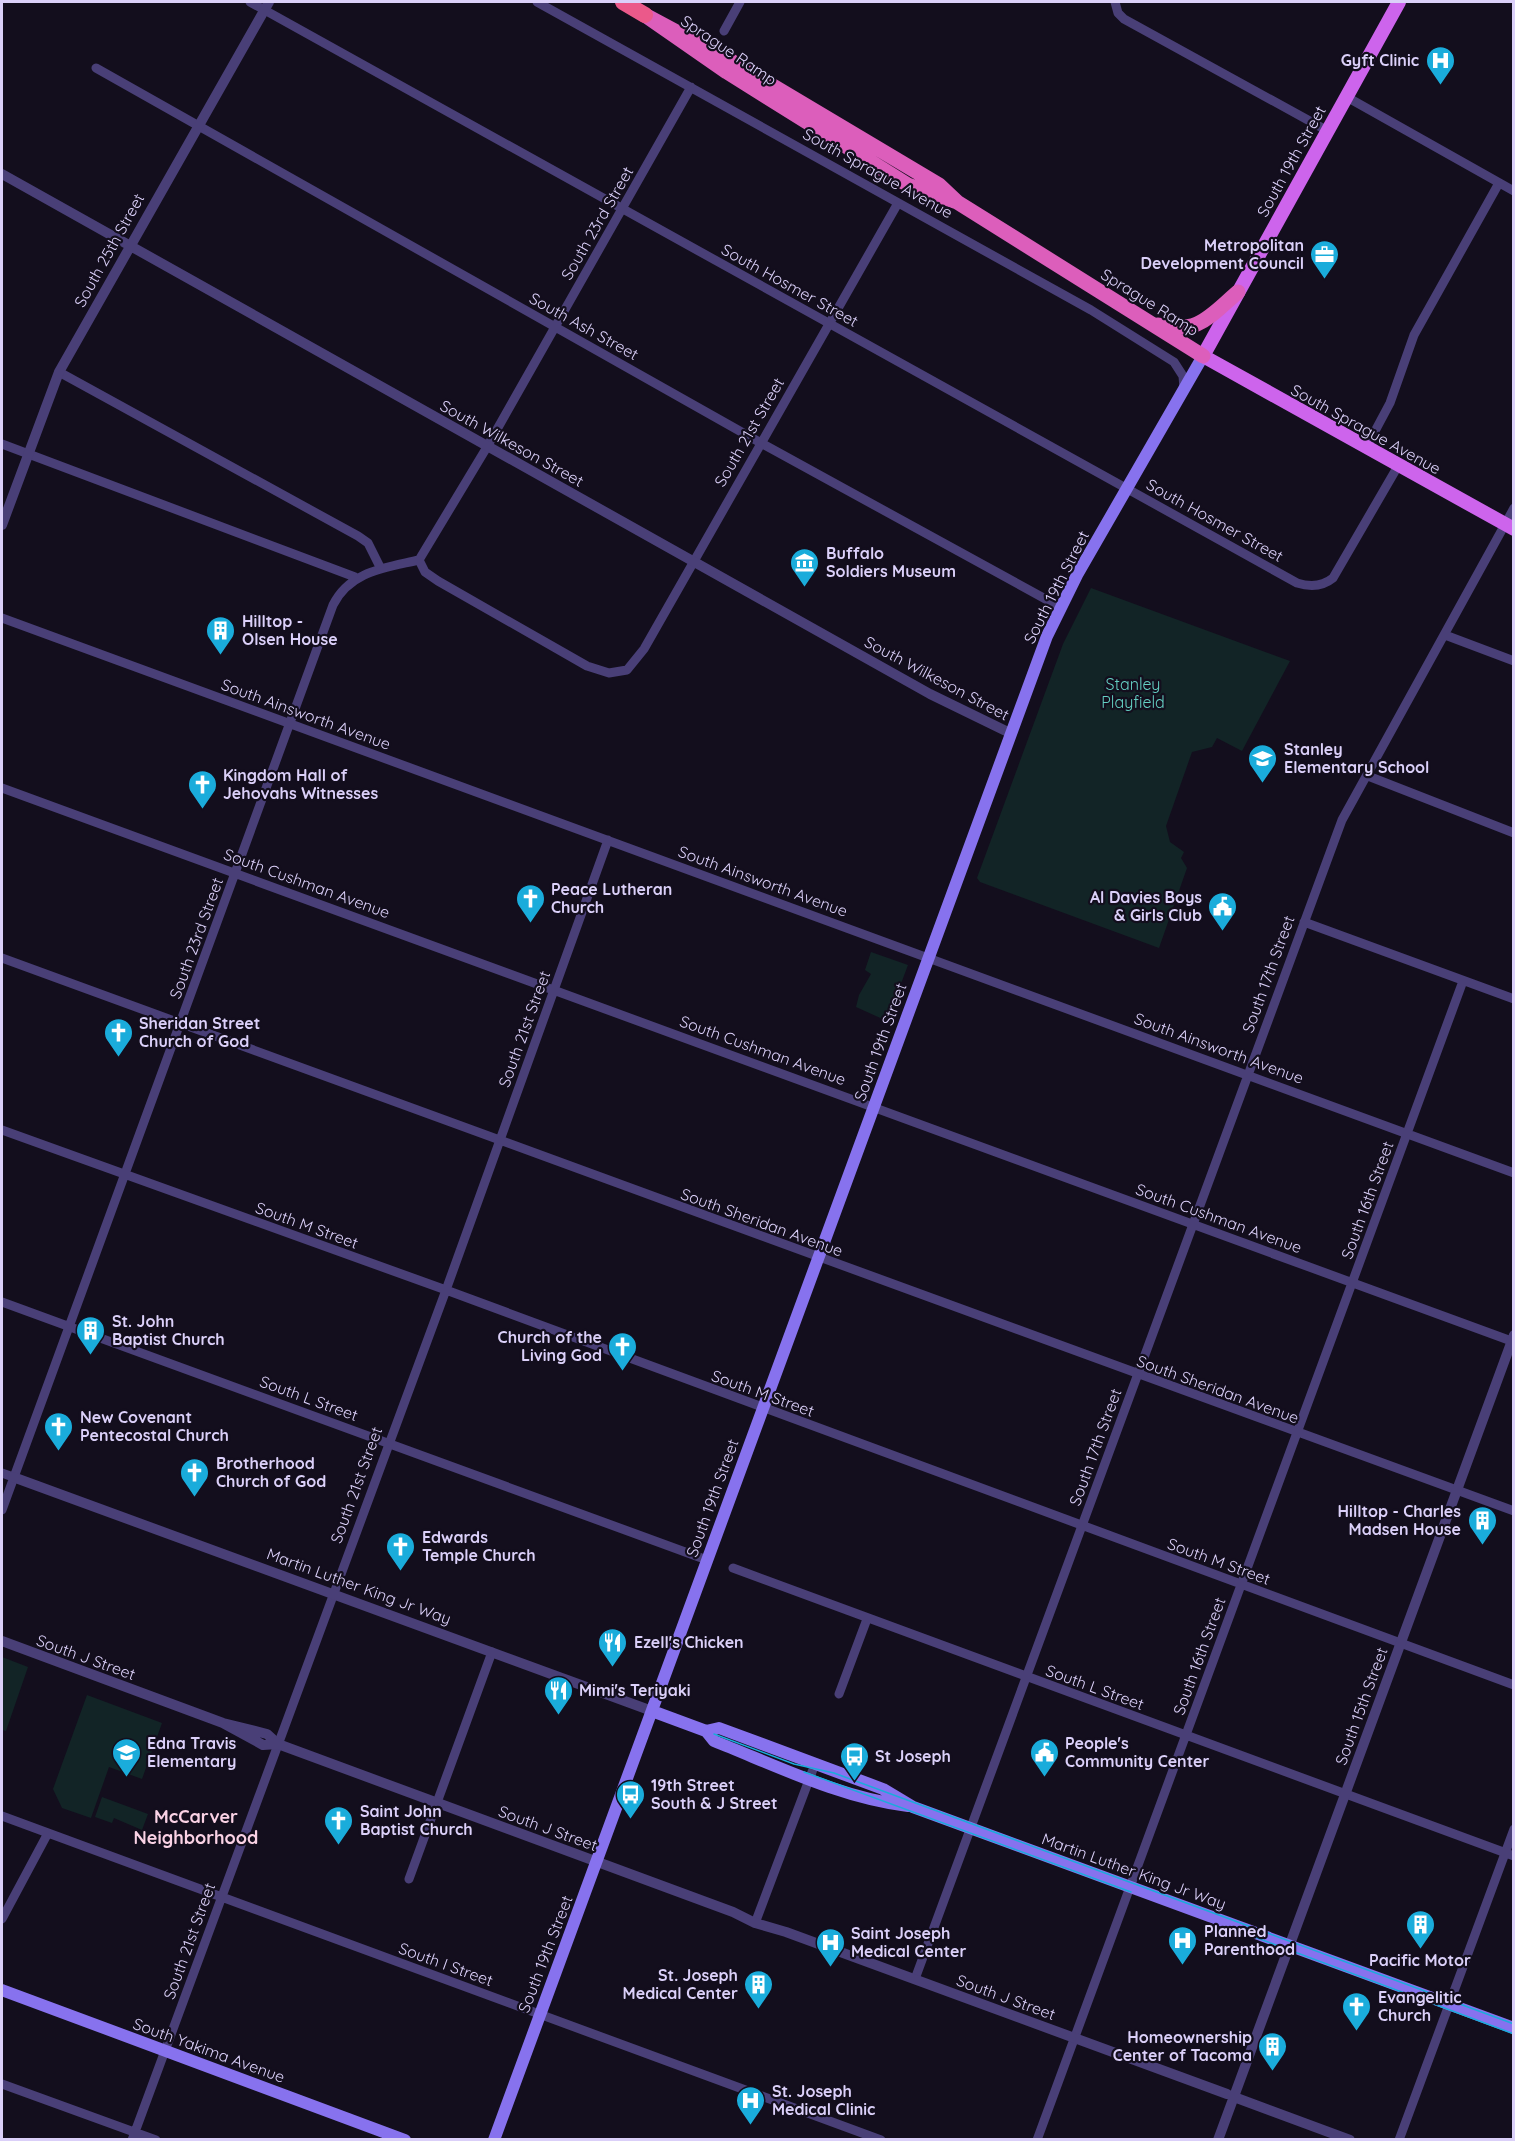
<svg xmlns="http://www.w3.org/2000/svg" width="1515" height="2141" font-family="Quicksand,sans-serif">
  <style>
    .green { fill: #122426 }
    .lines { fill: none; stroke-linecap: round; stroke-linejoin: round }
    .minor { stroke: #493f77; stroke-width: 9 }
    .tertiary { stroke: #493f77; stroke-width: 10 }
    .secondary { stroke: #8772ee; stroke-width: 12 }
    .primary { stroke: #cd64ec; stroke-width: 14 }
    .trunk { stroke: #dc5ebb; stroke-width: 15 }
    .motorway { stroke: #eb598a; stroke-width: 16 }
    .tram { stroke: #1aacdb; stroke-width: 1.5 }
    .labels { text-anchor: middle; stroke-width: 4.5; stroke-linejoin: round; paint-order: stroke }
    .street-label { font-size: 16px; fill: #dbd0f9; stroke: #130e1d }
    .poi-label { font-size: 16px; font-weight: bold; fill: #dbd0f9; stroke: #130e1d; text-anchor: start }
    .park-label { font-size: 16px; fill: #65d0c4; stroke: #130e1d }
    .neighbourhood-label { font-size: 18px; font-weight: bold; fill: #fad2e5; stroke: #130e1d }
  </style>
  <rect width="100%" height="100%" fill="#130e1d"/>
  <path class="green" d="M1091 588 1290 661 1242 751 1217 738 1212 747 1192 752 1166 826 1170 842 1184 852 1181 858 1187 868 1159 948 980 882 977 878 1063 644Z
    M871 952 908 965 887 1021 856 1007 859 995 871 974 865 970Z
    M2 1657 28 1667 6 1731 2 1730Z
    M87 1695 162 1723 142 1779 109 1767 91 1818 62 1808 53 1789Z
    M102 1797 148 1814 142 1830 114 1818 112 1823 95 1817Z"/>
  <g class="lines">
    <path class="minor" d="M250 2 1297 583C1310 587 1322 587 1333 578L1398 466
      M537 2 1091 310 1174 362 1183 376 1184 389
      M1115 2 1118 13 1124 19 1326 130
      M724 31 740 2
      M96 68 761 443 1060 607
      M1345 96 1514 191
      M59 372 358 536 368 543 381 569
      M2 444 355 577
      M1366 448 1390 403 1414 335 1499 183
      M419 560 425 572 438 581 587 666 609 673 627 670 644 649 898 203
      M419 560 487 447 691 87
      M2 618 1514 1173
      M1445 635 1514 661
      M1368 776 1514 833
      M2 788 1514 1342
      M1304 922 1514 999
      M2 958 1514 1511
      M2 1130 446 1290 1514 1685
      M2 1302 707 1560
      M2 1473 13 1477
      M2 1510 333 605C350 571 385 568 419 560
      M733 1568 1514 1856
      M839 1694 867 1619
      M2 1816 881 2140
      M409 1879 492 1652
      M757 1918 815 1764
      M2 1919 48 1833
      M915 1979 1342 820 1514 508
      M2 2084 156 2140
      M132 2140 446 1290 608 840
      M1037 2140 1463 981
      M1399 2140 1514 1829"/>
    <path class="tertiary" d="M2 174 930 694 1010 733
      M2 525 59 372 269 2
      M13 1477 652 1711
      M2 1641 223 1723 267 1734 278 1744
      M223 1723 263 1745 278 1744 733 1912 755 1923 786 1932 1227 2094
      M1234 2097 1350 2140
      M1218 2140 1514 1335"/>
    <path class="secondary" d="M652 1711 706 1731 719 1728 883 1789 913 1807 1514 2028
      M706 1731 714 1741C777 1766 841 1798 908 1806
      M2 1990 405 2140
      M494 2140 1047 636 1077 575 1203 356"/>
    <path class="primary" d="M1399 2 1203 356 1514 529"/>
    <path class="trunk" d="M957 202 908 185 727 72 645 15 731 61 939 185 957 202 1203 356
      M1158 325C1198 335 1210 316 1238 292"/>
    <path class="motorway" d="M623 2 645 15"/>
    <path class="tram" d="M714 1734 794 1764 834 1773 1514 2024
      M804 1772 1131 1892
      M1244 1933 1514 2034"/>
  </g>
  <defs>
    <symbol id="hospital-pin" viewBox="-11 -11 22 30"><path d="M0 17L-7.5 6A9.5 9.5 0 1 1 7.5 6Z" fill="#1aacdb" stroke="#130e1d"/><path d="M-5-5h3v3.5h4V-5h3V5h-3V1.5h-4V5h-3Z" fill="#fff"/></symbol>
    <symbol id="office-pin" viewBox="-11 -11 22 30"><path d="M0 17L-7.5 6A9.5 9.5 0 1 1 7.5 6Z" fill="#1aacdb" stroke="#130e1d"/><path d="M-6-3h4V-5.5h4V-3h4V5H-6ZM-1-4.5V-3h2v-1.5ZM-6 0V1H6V0Z" fill="#fff"/></symbol>
    <symbol id="museum-pin" viewBox="-11 -11 22 30"><path d="M0 17L-7.5 6A9.5 9.5 0 1 1 7.5 6Z" fill="#1aacdb" stroke="#130e1d"/><path d="M0-6L6-3V-2H-6V-3ZM-5-1h2V3h-2ZM-1-1h2V3h-2ZM3-1h2V3H3ZM-6 4H6V6H-6Z" fill="#fff"/></symbol>
    <symbol id="building-pin" viewBox="-11 -11 22 30"><path d="M0 17L-7.5 6A9.5 9.5 0 1 1 7.5 6Z" fill="#1aacdb" stroke="#130e1d"/><path d="M-4-6H4V6H1V3H-1V6H-4ZM-2.5-4.3h1.7v1.8h-1.7ZM.8-4.3h1.7v1.8H.8ZM-2.5-1h1.7V.8h-1.7ZM.8-1h1.7V.8H.8Z" fill="#fff"/></symbol>
    <symbol id="school-pin" viewBox="-11 -11 22 30"><path d="M0 17L-7.5 6A9.5 9.5 0 1 1 7.5 6Z" fill="#1aacdb" stroke="#130e1d"/><path d="M0-5L7-2L0 1L-7-2ZM-4 1L0 2.5L4 1V4Q0 6-4 4Z" fill="#fff"/></symbol>
    <symbol id="church-pin" viewBox="-11 -11 22 30"><path d="M0 17L-7.5 6A9.5 9.5 0 1 1 7.5 6Z" fill="#1aacdb" stroke="#130e1d"/><path d="M-1.2-6h2.4v3.5h3.3v2.4h-3.3V6h-2.4V-.1h-3.3v-2.4h3.3Z" fill="#fff"/></symbol>
    <symbol id="civic-pin" viewBox="-11 -11 22 30"><path d="M0 17L-7.5 6A9.5 9.5 0 1 1 7.5 6Z" fill="#1aacdb" stroke="#130e1d"/><path d="M-.6-6.5H3V-4.5H.6V-3L4-1V1h2V6H-6V1h2V-1L-.6-3ZM-1.2 2.5V6h2.4V2.5Z" fill="#fff"/></symbol>
    <symbol id="restaurant-pin" viewBox="-11 -11 22 30"><path d="M0 17L-7.5 6A9.5 9.5 0 1 1 7.5 6Z" fill="#1aacdb" stroke="#130e1d"/><path d="M-5-6h1v4h1v-4h1v4h1v-4h1v5L-1.5 .5V6h-2V.5L-5-1ZM5-6V6H3V1.5H1.5Q1.5-4 5-6Z" fill="#fff"/></symbol>
    <symbol id="bus-pin" viewBox="-11 -11 22 30"><path d="M0 17L-7.5 6A9.5 9.5 0 1 1 7.5 6Z" fill="#1aacdb" stroke="#130e1d"/><path d="M-5-6H5V4H4V6H2V4H-2V6H-4V4H-5ZM-3.5-4V0h7V-4ZM-3.5 1.2v1.5H-2V1.2ZM2 1.2v1.5H3.5V1.2Z" fill="#fff"/></symbol>
  </defs>
  <g fill-rule="evenodd">
    <use href="#hospital-pin" x="1424" y="44" width="33" height="45"/>
    <use href="#office-pin" x="1308" y="238" width="33" height="45"/>
    <use href="#museum-pin" x="788" y="546" width="33" height="45"/>
    <use href="#building-pin" x="204" y="614" width="33" height="45"/>
    <use href="#school-pin" x="1246" y="742" width="33" height="45"/>
    <use href="#church-pin" x="186" y="768" width="33" height="45"/>
    <use href="#church-pin" x="514" y="882" width="33" height="45"/>
    <use href="#civic-pin" x="1206" y="890" width="33" height="45"/>
    <use href="#church-pin" x="102" y="1016" width="33" height="45"/>
    <use href="#building-pin" x="74" y="1314" width="33" height="45"/>
    <use href="#church-pin" x="606" y="1330" width="33" height="45"/>
    <use href="#church-pin" x="42" y="1410" width="33" height="45"/>
    <use href="#church-pin" x="178" y="1456" width="33" height="45"/>
    <use href="#building-pin" x="1466" y="1504" width="33" height="45"/>
    <use href="#church-pin" x="384" y="1530" width="33" height="45"/>
    <use href="#restaurant-pin" x="596" y="1626" width="33" height="45"/>
    <use href="#restaurant-pin" x="542" y="1674" width="33" height="45"/>
    <use href="#school-pin" x="110" y="1736" width="33" height="45"/>
    <use href="#civic-pin" x="1028" y="1736" width="33" height="45"/>
    <use href="#bus-pin" x="838" y="1740" width="33" height="45"/>
    <use href="#bus-pin" x="614" y="1778" width="33" height="45"/>
    <use href="#church-pin" x="322" y="1804" width="33" height="45"/>
    <use href="#building-pin" x="1404" y="1908" width="33" height="45"/>
    <use href="#hospital-pin" x="1166" y="1924" width="33" height="45"/>
    <use href="#hospital-pin" x="814" y="1926" width="33" height="45"/>
    <use href="#building-pin" x="742" y="1968" width="33" height="45"/>
    <use href="#church-pin" x="1340" y="1990" width="33" height="45"/>
    <use href="#building-pin" x="1256" y="2030" width="33" height="45"/>
    <use href="#hospital-pin" x="734" y="2084" width="33" height="45"/>
  </g>
  <g class="labels">
    <g class="street-label">
      <text transform="translate(729 50) rotate(34)" y="6">Sprague Ramp</text>
      <text transform="translate(1291 161) rotate(-61)" y="6">South 19th Street</text>
      <text transform="translate(878 173) rotate(29)" y="6">South Sprague Avenue</text>
      <text transform="translate(597 223) rotate(-60)" y="6">South 23rd Street</text>
      <text transform="translate(109 250) rotate(-61)" y="6">South 25th Street</text>
      <text transform="translate(790 285) rotate(29)" y="6">South Hosmer Street</text>
      <text transform="translate(1150 302) rotate(32)" y="6">Sprague Ramp</text>
      <text transform="translate(584 326) rotate(29)" y="6">South Ash Street</text>
      <text transform="translate(1366 429) rotate(29)" y="6">South Sprague Avenue</text>
      <text transform="translate(749 432) rotate(-60)" y="6">South 21st Street</text>
      <text transform="translate(512 443) rotate(29)" y="6">South Wilkeson Street</text>
      <text transform="translate(1215 520) rotate(29)" y="6">South Hosmer Street</text>
      <text transform="translate(1056 587) rotate(-63)" y="6">South 19th Street</text>
      <text transform="translate(937 678) rotate(28)" y="6">South Wilkeson Street</text>
      <text transform="translate(306 714) rotate(20)" y="6">South Ainsworth Avenue</text>
      <text transform="translate(763 881) rotate(20)" y="6">South Ainsworth Avenue</text>
      <text transform="translate(307 883) rotate(20)" y="6">South Cushman Avenue</text>
      <text transform="translate(196 938) rotate(-70)" y="6">South 23rd Street</text>
      <text transform="translate(1268 974) rotate(-70)" y="6">South 17th Street</text>
      <text transform="translate(524 1029) rotate(-70)" y="6">South 21st Street</text>
      <text transform="translate(880 1042) rotate(-70)" y="6">South 19th Street</text>
      <text transform="translate(1219 1048) rotate(20)" y="6">South Ainsworth Avenue</text>
      <text transform="translate(763 1050) rotate(20)" y="6">South Cushman Avenue</text>
      <text transform="translate(1367 1200) rotate(-70)" y="6">South 16th Street</text>
      <text transform="translate(1219 1218) rotate(20)" y="6">South Cushman Avenue</text>
      <text transform="translate(762 1222) rotate(20)" y="6">South Sheridan Avenue</text>
      <text transform="translate(307 1225) rotate(20)" y="6">South M Street</text>
      <text transform="translate(1218 1389) rotate(20)" y="6">South Sheridan Avenue</text>
      <text transform="translate(763 1393) rotate(20)" y="6">South M Street</text>
      <text transform="translate(309 1398) rotate(20)" y="6">South L Street</text>
      <text transform="translate(1095 1447) rotate(-70)" y="6">South 17th Street</text>
      <text transform="translate(356 1485) rotate(-70)" y="6">South 21st Street</text>
      <text transform="translate(712 1498) rotate(-70)" y="6">South 19th Street</text>
      <text transform="translate(1219 1561) rotate(20)" y="6">South M Street</text>
      <text transform="translate(359 1586) rotate(20)" y="6">Martin Luther King Jr Way</text>
      <text transform="translate(1199 1656) rotate(-70)" y="6">South 16th Street</text>
      <text transform="translate(86 1657) rotate(20)" y="6">South J Street</text>
      <text transform="translate(1095 1687) rotate(20)" y="6">South L Street</text>
      <text transform="translate(1361 1706) rotate(-70)" y="6">South 15th Street</text>
      <text transform="translate(548 1828) rotate(20)" y="6">South J Street</text>
      <text transform="translate(1134 1871) rotate(20)" y="6">Martin Luther King Jr Way</text>
      <text transform="translate(189 1941) rotate(-70)" y="6">South 21st Street</text>
      <text transform="translate(545 1954) rotate(-69)" y="6">South 19th Street</text>
      <text transform="translate(446 1964) rotate(20)" y="6">South I Street</text>
      <text transform="translate(1006 1997) rotate(20)" y="6">South J Street</text>
      <text transform="translate(209 2050) rotate(20)" y="6">South Yakima Avenue</text>
    </g>
    <g class="poi-label">
      <text x="1419" y="66" text-anchor="end">Gyft Clinic</text>
      <text x="1304" y="251" text-anchor="end">Metropolitan<tspan x="1304" dy="18">Development Council</tspan></text>
      <text x="826" y="559">Buffalo<tspan x="826" dy="18">Soldiers Museum</tspan></text>
      <text x="242" y="627">Hilltop -<tspan x="242" dy="18">Olsen House</tspan></text>
      <text x="1284" y="755">Stanley<tspan x="1284" dy="18">Elementary School</tspan></text>
      <text x="223" y="781">Kingdom Hall of<tspan x="223" dy="18">Jehovahs Witnesses</tspan></text>
      <text x="551" y="895">Peace Lutheran<tspan x="551" dy="18">Church</tspan></text>
      <text x="1202" y="903" text-anchor="end">Al Davies Boys<tspan x="1202" dy="18">&amp; Girls Club</tspan></text>
      <text x="139" y="1029">Sheridan Street<tspan x="139" dy="18">Church of God</tspan></text>
      <text x="112" y="1327">St. John<tspan x="112" dy="18">Baptist Church</tspan></text>
      <text x="602" y="1343" text-anchor="end">Church of the<tspan x="602" dy="18">Living God</tspan></text>
      <text x="80" y="1423">New Covenant<tspan x="80" dy="18">Pentecostal Church</tspan></text>
      <text x="216" y="1469">Brotherhood<tspan x="216" dy="18">Church of God</tspan></text>
      <text x="1461" y="1517" text-anchor="end">Hilltop - Charles<tspan x="1461" dy="18">Madsen House</tspan></text>
      <text x="422" y="1543">Edwards<tspan x="422" dy="18">Temple Church</tspan></text>
      <text x="634" y="1648">Ezell's Chicken</text>
      <text x="579" y="1696">Mimi's Teriyaki</text>
      <text x="147" y="1749">Edna Travis<tspan x="147" dy="18">Elementary</tspan></text>
      <text x="1065" y="1749">People's<tspan x="1065" dy="18">Community Center</tspan></text>
      <text x="875" y="1762">St Joseph</text>
      <text x="651" y="1791">19th Street<tspan x="651" dy="18">South &amp; J Street</tspan></text>
      <text x="360" y="1817">Saint John<tspan x="360" dy="18">Baptist Church</tspan></text>
      <text x="1204" y="1937">Planned<tspan x="1204" dy="18">Parenthood</tspan></text>
      <text x="851" y="1939">Saint Joseph<tspan x="851" dy="18">Medical Center</tspan></text>
      <text x="1420" y="1966" text-anchor="middle">Pacific Motor</text>
      <text x="738" y="1981" text-anchor="end">St. Joseph<tspan x="738" dy="18">Medical Center</tspan></text>
      <text x="1378" y="2003">Evangelitic<tspan x="1378" dy="18">Church</tspan></text>
      <text x="1252" y="2043" text-anchor="end">Homeownership<tspan x="1252" dy="18">Center of Tacoma</tspan></text>
      <text x="772" y="2097">St. Joseph<tspan x="772" dy="18">Medical Clinic</tspan></text>
    </g>
    <g class="park-label">
      <text x="1133" y="690">Stanley<tspan x="1133" dy="18">Playfield</tspan></text>
    </g>
    <g class="neighbourhood-label">
      <text x="196" y="1823">McCarver<tspan x="196" dy="21">Neighborhood</tspan></text>
    </g>
  </g>
  <rect width="1515" height="2141" fill="none" stroke="#dbd0f9" stroke-width="6"/>
</svg>
